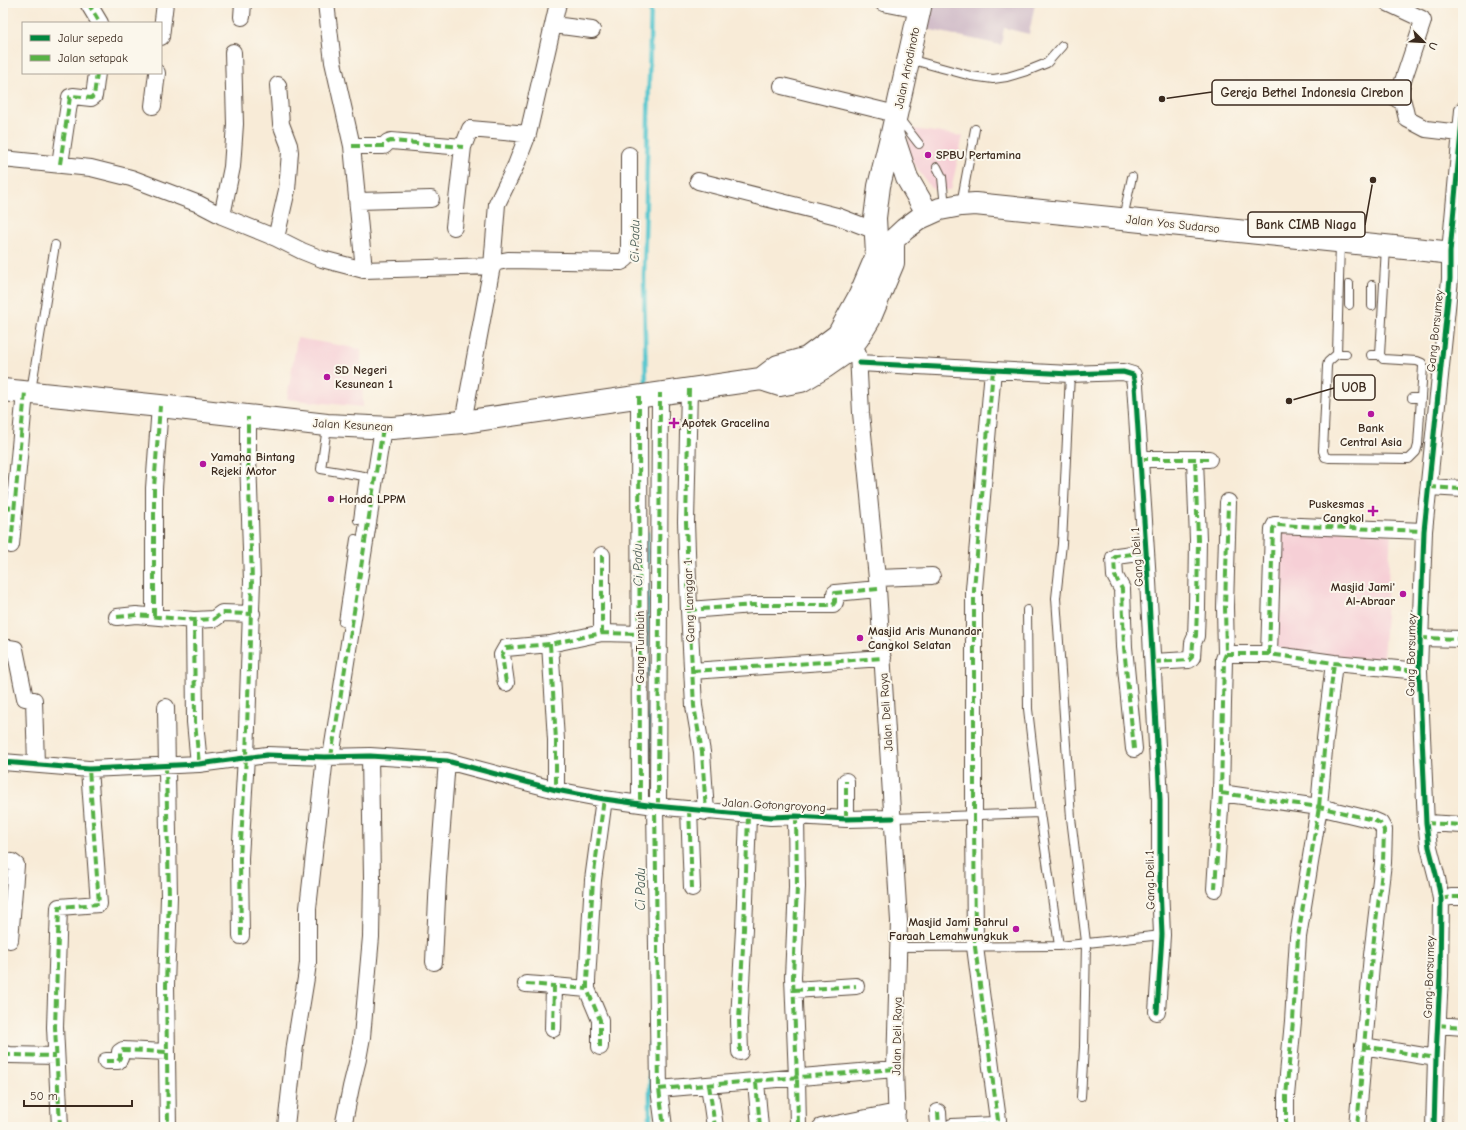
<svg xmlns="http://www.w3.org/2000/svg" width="1466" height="1130" font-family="'Comic Neue',sans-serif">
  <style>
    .built { fill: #f6cfd6 }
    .industrial { fill: #d1bdc9 }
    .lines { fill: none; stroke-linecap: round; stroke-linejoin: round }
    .stream { stroke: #5ac7cf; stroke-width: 4.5 }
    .service-casing { stroke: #57473a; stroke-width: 10 }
    .minor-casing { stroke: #57473a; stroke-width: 18 }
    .primary-casing { stroke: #57473a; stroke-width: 24 }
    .trunk-casing { stroke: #57473a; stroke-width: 24 }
    .service { stroke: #fff; stroke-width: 8 }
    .minor { stroke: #fff; stroke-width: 16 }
    .primary { stroke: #fff; stroke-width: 22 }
    .trunk { stroke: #fff; stroke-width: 22 }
    .quiet { stroke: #57b245; stroke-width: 4; stroke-dasharray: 8 4; stroke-linecap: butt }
    .cycleway-casing { stroke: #fbf7ec; stroke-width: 8 }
    .cycleway { stroke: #00873e; stroke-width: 5 }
    .poi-dot { fill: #b5179e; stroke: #fbf7ec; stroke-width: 1.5 }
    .labels { text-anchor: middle; stroke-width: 4; stroke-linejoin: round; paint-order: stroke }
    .street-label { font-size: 12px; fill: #3b2a1e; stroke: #fbf7ec }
    .poi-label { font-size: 12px; font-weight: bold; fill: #3b2a1e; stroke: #fbf7ec; text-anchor: start }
    .water-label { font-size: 13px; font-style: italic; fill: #445953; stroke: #fbf7ec }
    .leader { fill: none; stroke: #3b2a1e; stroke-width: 1.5 }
    .callout-dot { fill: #3b2a1e; stroke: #fbf7ec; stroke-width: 1.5 }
    .callout { fill: #fbf7ec; stroke: #3b2a1e; stroke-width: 1.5 }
    .callout-label { font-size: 13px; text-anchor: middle; font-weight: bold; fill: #3b2a1e }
  </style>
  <rect width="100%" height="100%" fill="#fbf7ec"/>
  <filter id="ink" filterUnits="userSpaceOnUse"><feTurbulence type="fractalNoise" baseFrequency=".025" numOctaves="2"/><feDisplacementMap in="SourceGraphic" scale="8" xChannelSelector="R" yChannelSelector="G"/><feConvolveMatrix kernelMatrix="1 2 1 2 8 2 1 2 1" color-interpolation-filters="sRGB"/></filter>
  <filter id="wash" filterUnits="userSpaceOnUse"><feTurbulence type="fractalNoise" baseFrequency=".012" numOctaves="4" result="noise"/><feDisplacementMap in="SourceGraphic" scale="16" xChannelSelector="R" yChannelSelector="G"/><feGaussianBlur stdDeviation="0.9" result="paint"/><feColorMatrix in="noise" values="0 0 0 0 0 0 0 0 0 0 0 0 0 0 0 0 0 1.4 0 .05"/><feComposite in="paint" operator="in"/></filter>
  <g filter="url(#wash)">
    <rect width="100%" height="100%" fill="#f8ebd7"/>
    <path class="built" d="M913 129 963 136 951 190H936L930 187 907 153 909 138Z
      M297 338 361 349 363 407 287 399Z
      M1275 529 1391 533 1383 661 1271 651Z"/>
    <path class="industrial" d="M927 3H1035L1029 34 1004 28 1001 45 922 28Z"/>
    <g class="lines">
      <path class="stream" d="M646 389 644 277 651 3
        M647 533 650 787
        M650 1127V1043"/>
    </g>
  </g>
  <g filter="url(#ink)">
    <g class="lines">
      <defs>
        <path id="service" d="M909 59 971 76 993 79 1007 77 1027 71 1047 63 1062 46
          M898 117 919 144
          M937 167 942 177 945 207
          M961 204 975 129
          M1123 218 1132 177
          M1349 305V284
          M1372 306V285
          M1337 354 1340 243
          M1346 354H1337L1328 362 1327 366 1323 451 1325 457 1329 458 1409 459 1416 452 1418 445 1423 366 1422 363 1417 361 1383 359 1380 355 1386 247
          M1371 355H1380
          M1070 374 1062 544 1056 598 1071 818 1086 942 1084 1047 1081 1097
          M31 391 55 245
          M1412 398H1421
          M327 427 321 469 364 476 358 520
          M1027 610 1028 709 1040 813
          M343 622 355 539
          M893 818 1040 813 1059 946
          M899 947 1059 946 1162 935"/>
        <path id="minor" d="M88 3 100 23
          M326 3 333 62 352 146 364 270
          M883 3 919 10
          M1388 3 1422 19 1423 21 1397 99 1403 102 1407 119 1426 129 1460 133
          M242 17 243 3
          M554 25 592 30
          M161 37 165 3
          M782 86 896 114
          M153 106 157 73
          M352 146H384L388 142 391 141 463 147
          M3 159 91 168 131 178 199 204 222 216 276 238 302 251 322 259 364 270 492 266 498 262 508 260 621 262C627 259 628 257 629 251V155
          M60 164 70 97 73 96 91 98 94 96 97 73
          M698 181 837 216 876 231
          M358 201 431 199
          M222 216 232 167 235 124 233 52
          M454 227 463 147 470 129 528 134
          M276 238 287 190 290 152 289 145 281 124 278 85
          M858 354 861 413 878 589 899 921 895 1069 897 1127
          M859 363 1070 374 1123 372 1133 375 1135 385 1148 581 1160 800V885L1162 935 1157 1012
          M689 389 686 522 689 610 694 706 702 752 706 812
          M639 396 640 803
          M463 422 492 266 497 204 516 165 528 134 558 3
          M1140 459H1209
          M1429 487 1463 489
          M11 545 25 392
          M877 578 932 576
          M689 610 753 605H833L835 602V593L878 589
          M154 616V488L160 406
          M117 617 136 615 194 620 214 619 222 613 252 614
          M194 620 195 722 199 764
          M602 633 640 634
          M1420 638 1463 639
          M550 644 556 740V790
          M3 650 9 648 15 649 25 698 34 700 36 764
          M1226 654H1269L1334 663 1419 671
          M1269 654 1273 529 1275 525 1424 531
          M1153 662 1189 660 1192 657 1193 643 1196 636 1197 608 1198 540 1195 459
          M692 671 883 658
          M506 683 502 655 506 648 550 644 602 633V555
          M166 707 169 897 166 985 168 1127
          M1134 749 1124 647 1122 589 1115 576 1114 558 1117 556 1146 552
          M331 757 383 428
          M3 762 89 769 199 764 267 755 325 757 370 756 447 761 556 790 604 799 655 806 771 817 796 816 846 819 893 818
          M1221 793 1319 807 1373 820 1380 823 1384 830 1383 863 1372 955 1357 1127
          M655 806 659 1089 664 1127
          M658 806 660 393
          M689 809 692 888
          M796 816 797 887 793 977 797 1078 798 1127
          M846 819V781
          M1426 823 1463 825
          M3 861 12 862 16 865 10 940
          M1215 889 1221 793 1224 659 1226 654 1225 607 1228 502
          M1441 899 1451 897H1463
          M241 936 240 858 246 757 252 581 248 457V417
          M434 962 438 878 447 761
          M526 984 554 986
          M794 990 856 986
          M1438 1025 1463 1027
          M553 1029 554 986 587 989
          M1363 1046 1436 1058
          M600 1047V1020L587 989V981L593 880 604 799
          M740 1052 739 1020 744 929 748 816
          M3 1054 10 1055 56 1056
          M106 1061H118L120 1058V1052L123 1050 167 1052
          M756 1082 760 1127
          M709 1085 715 1127
          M659 1089 895 1069
          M938 1112 939 1127
          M286 1126 295 1045 306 978 308 963V908L325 757
          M60 1127 55 1027 59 907 99 904 89 769
          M343 1127 351 1087 358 1059 362 1037 371 937 372 877 370 756
          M821 1127 897 1112
          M952 1127 994 1125 998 1120 975 947 974 816V589L993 370
          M1286 1127V1096L1293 1021 1298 937 1319 807 1325 739 1334 663
          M1434 1127 1436 1058 1440 976 1441 899 1437 878 1429 847 1426 823 1419 671 1424 531 1450 279V252L1463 110"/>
        <path id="primary" d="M892 133 907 178 928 214
          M877 255 875 218 879 186 892 133 921 3"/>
        <path id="trunk" d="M761 379 778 366 807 358 838 335 860 295 877 255 905 229 920 218 940 209 961 205 975 204 1463 254
          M3 390 160 406 327 425 392 428 463 422 761 379 780 385 801 381 825 367 848 351 858 338 869 320 893 263V240"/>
      </defs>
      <use href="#service" class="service-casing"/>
      <use href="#minor" class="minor-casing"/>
      <use href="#primary" class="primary-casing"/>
      <use href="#trunk" class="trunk-casing"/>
      <use href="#service" class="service"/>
      <use href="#minor" class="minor"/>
      <use href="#primary" class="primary"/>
      <use href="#trunk" class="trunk"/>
      <path class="quiet" d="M88 3 100 23
        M352 146H384L388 142 391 141 463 147
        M60 164 70 97 73 96 91 98 94 96 97 73
        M689 389 686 522 689 610 694 706 702 752 706 812
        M639 396 640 803
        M1140 459H1209
        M1429 487 1463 489
        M3 507 15 508
        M11 545 25 392
        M689 610 753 605H833L835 602V593L878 589
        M154 616V488L160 406
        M117 617 136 615 194 620 214 619 222 613 252 614
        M194 620 195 722 199 764
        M602 633 640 634
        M1420 638 1463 639
        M550 644 556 740V790
        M1226 654H1269L1334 663 1419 671
        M1269 654 1273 529 1275 525 1424 531
        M1153 662 1189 660 1192 657 1193 643 1196 636 1197 608 1198 540 1195 459
        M692 671 883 658
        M506 683 502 655 506 648 550 644 602 633V555
        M1134 749 1124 647 1122 589 1115 576 1114 558 1117 556 1146 552
        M331 757 383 428
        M166 765 169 897 166 985 168 1127
        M1221 793 1319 807 1373 820 1380 823 1384 830 1383 863 1372 955 1357 1127
        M658 806 660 393
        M659 806H655L659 1089 664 1127
        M689 809 692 888
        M796 816 797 887 793 977 797 1078 798 1127
        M846 819V781
        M1426 823 1463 825
        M1215 889 1221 793 1224 659 1226 654 1225 607 1228 502
        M1441 899 1451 897H1463
        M241 936 240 858 246 757 252 581 248 457V417
        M526 984 554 986
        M794 990 856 986
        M1438 1025 1463 1027
        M553 1029 554 986 587 989
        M1363 1046 1436 1058
        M600 1047V1020L587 989V981L593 880 604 799
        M740 1052 739 1020 744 929 748 816
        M3 1054 10 1055 56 1056
        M106 1061H118L120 1058V1052L123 1050 167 1052
        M756 1082 760 1127
        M709 1085 715 1127
        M659 1089 895 1069
        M938 1112 939 1127
        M60 1127 55 1027 59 907 99 904 89 769
        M952 1127 994 1125 998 1120 975 947 974 816V589L993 370
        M1286 1127V1096L1293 1021 1298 937 1319 807 1325 739 1334 663"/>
      <defs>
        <path id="cycleway" d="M859 363 1070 374 1123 372 1133 375 1135 385 1148 581 1160 800V885L1162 935 1157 1012
          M3 762 89 769 199 764 267 755 325 757 370 756 447 761 556 790 604 799 655 806 771 817 796 816 846 819 893 818
          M1434 1127 1436 1058 1440 976 1441 899 1437 878 1429 847 1426 823 1419 671 1424 531 1450 279V252L1463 110"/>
      </defs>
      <use href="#cycleway" class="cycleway-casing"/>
      <use href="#cycleway" class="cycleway"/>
    </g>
  </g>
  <g class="poi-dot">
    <circle cx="928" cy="155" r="4"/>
    <circle cx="327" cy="377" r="4"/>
    <circle cx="1371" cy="414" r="4"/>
    <path d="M672 417h4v4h4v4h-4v4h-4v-4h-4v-4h4z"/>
    <circle cx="203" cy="464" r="4"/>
    <circle cx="331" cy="499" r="4"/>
    <path d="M1371 505h4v4h4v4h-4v4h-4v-4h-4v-4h4z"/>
    <circle cx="1403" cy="594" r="4"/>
    <circle cx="860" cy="638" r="4"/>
    <circle cx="1016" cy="929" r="4"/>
  </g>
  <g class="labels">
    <g class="street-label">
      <text transform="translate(907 68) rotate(-78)" y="4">Jalan Ariodinoto</text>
      <text transform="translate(1173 224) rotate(6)" y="4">Jalan Yos Sudarso</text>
      <text transform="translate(1435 331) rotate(-84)" y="4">Gang Borsumey</text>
      <text transform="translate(353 425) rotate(3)" y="4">Jalan Kesunean</text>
      <text transform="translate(1137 557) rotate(-94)" y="4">Gang Deli 1</text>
      <text transform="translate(689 601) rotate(-92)" y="4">Gang Langgar 1</text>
      <text transform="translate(640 647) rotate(-90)" y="4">Gang Tumbuh</text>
      <text transform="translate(1411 655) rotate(-89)" y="4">Gang Borsumey</text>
      <text transform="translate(886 712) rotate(-94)" y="4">Jalan Deli Raya</text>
      <text transform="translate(774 805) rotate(3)" y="4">Jalan Gotongroyong</text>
      <text transform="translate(1150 880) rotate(-91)" y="4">Gang Deli 1</text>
      <text transform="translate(1429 977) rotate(-88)" y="4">Gang Borsumey</text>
      <text transform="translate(897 1036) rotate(-89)" y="4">Jalan Deli Raya</text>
    </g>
    <g class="poi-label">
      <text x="936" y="159">SPBU Pertamina</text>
      <text x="335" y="374">SD Negeri<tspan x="335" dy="14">Kesunean 1</tspan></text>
      <text x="682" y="427">Apotek Gracelina</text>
      <text x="1371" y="432" text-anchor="middle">Bank<tspan x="1371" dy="14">Central Asia</tspan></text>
      <text x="211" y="461">Yamaha Bintang<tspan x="211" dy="14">Rejeki Motor</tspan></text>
      <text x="339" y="503">Honda LPPM</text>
      <text x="1364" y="508" text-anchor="end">Puskesmas<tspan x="1364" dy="14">Cangkol</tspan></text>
      <text x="1395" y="591" text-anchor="end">Masjid Jami'<tspan x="1395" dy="14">Al-Abraar</tspan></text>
      <text x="868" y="635">Masjid Aris Munandar<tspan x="868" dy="14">Cangkol Selatan</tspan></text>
      <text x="1008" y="926" text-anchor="end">Masjid Jami Bahrul<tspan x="1008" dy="14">Faraah Lemahwungkuk</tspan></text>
    </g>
    <g class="water-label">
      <text transform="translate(634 241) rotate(-89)" y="5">Ci Padu</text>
      <text transform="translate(637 565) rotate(-91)" y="5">Ci Padu</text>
      <text transform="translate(640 889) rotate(-90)" y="5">Ci Padu</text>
    </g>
  </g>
  <path class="leader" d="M1162 99L1212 92M1373 180L1365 225M1289 401L1334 388"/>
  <g class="callout-dot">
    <circle cx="1162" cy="99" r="4"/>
    <circle cx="1373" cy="180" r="4"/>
    <circle cx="1289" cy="401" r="4"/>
  </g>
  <g class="callout">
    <rect x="1212" y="80" width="199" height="25" rx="4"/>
    <rect x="1248" y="212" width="117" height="25" rx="4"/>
    <rect x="1334" y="375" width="41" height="25" rx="4"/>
  </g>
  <g class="callout-label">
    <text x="1312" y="97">Gereja Bethel Indonesia Cirebon</text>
    <text x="1306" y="229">Bank CIMB Niaga</text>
    <text x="1354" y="392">UOB</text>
  </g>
  <rect width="1466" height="1130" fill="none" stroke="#fbf7ec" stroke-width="16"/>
  <rect x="22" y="22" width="140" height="52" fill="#fbf7ec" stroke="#aea59a"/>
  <rect x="30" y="35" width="20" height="6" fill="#00873e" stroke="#aea59a"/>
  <text x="58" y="42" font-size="12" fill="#3b2a1e">Jalur sepeda</text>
  <rect x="30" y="55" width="20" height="6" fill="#57b245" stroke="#aea59a"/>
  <text x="58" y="62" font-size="12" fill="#3b2a1e">Jalan setapak</text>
  <g transform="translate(1424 42) rotate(114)" stroke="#fbf7ec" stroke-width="3" paint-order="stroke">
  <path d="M0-3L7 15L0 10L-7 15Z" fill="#3b2a1e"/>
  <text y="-6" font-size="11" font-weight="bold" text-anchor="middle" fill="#3b2a1e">U</text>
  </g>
  <path d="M24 1100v6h108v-6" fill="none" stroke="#3b2a1e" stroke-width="2"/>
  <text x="30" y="1100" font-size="12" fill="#3b2a1e" stroke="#fbf7ec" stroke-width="3" paint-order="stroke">50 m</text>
</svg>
